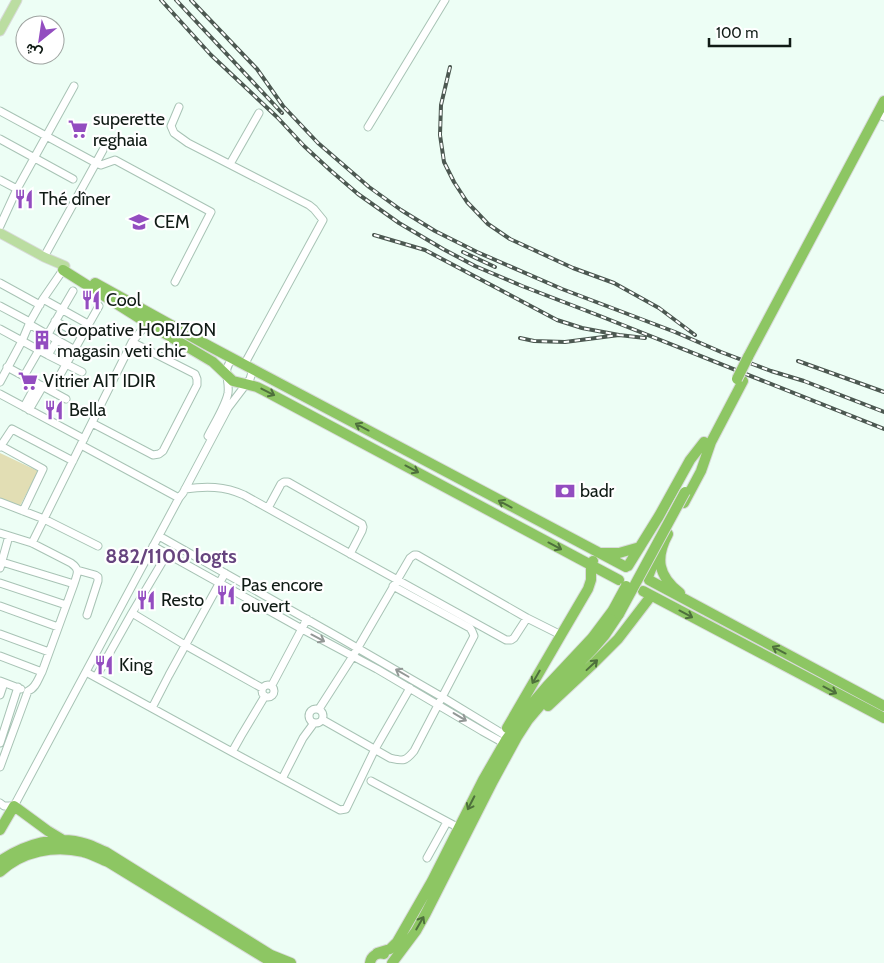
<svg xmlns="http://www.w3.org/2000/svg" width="884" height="963" font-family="Cabin,Vazirmatn,sans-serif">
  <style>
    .green { fill: #e2deb4 }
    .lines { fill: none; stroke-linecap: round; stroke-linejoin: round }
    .minor-casing { stroke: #a8c3b5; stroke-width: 9 }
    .major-casing { stroke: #d9dbda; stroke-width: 11 }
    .highway-casing { stroke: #d9dbda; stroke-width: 12 }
    .minor { stroke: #fff; stroke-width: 7 }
    .major { stroke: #bbdda1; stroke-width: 9 }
    .highway { stroke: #8dc663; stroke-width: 10 }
    .rail-casing { stroke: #4c5851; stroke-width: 4 }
    .rail { stroke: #fff; stroke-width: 2; stroke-dasharray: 5.5; stroke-linecap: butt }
    .highway-bridge-casing { stroke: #d9dbda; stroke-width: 12; stroke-linecap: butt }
    .highway-bridge { stroke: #8dc663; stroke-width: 10 }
    .oneway { stroke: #4e703c }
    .oneway2 { stroke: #939896 }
    .labels { text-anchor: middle; stroke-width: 4.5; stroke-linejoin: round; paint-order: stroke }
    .poi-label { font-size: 18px; fill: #101b15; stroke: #fff; text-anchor: start }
    .quarter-label { font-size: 20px; font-weight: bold; fill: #66447e; stroke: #fff }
  </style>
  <rect width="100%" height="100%" fill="#edfef5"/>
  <path class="green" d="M0 453 38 471 20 506 0 498Z"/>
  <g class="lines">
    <defs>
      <path id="minor" d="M179 107 171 126 174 133 188 143 309 205 314 209 323 220 244 365
        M0 111 96 163 101 165 115 160 211 212 175 282
        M882 116 884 117
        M368 127 445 0
        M0 139 73 179
        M230 164 259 113
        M0 180 17 189
        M0 226 17 189 74 86
        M44 257 103 150
        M0 283 40 305
        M43 299 88 324
        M0 306 30 322
        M55 321 82 336
        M0 329 48 355 57 340 29 324
        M48 334 73 291
        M57 340 75 350
        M48 355 82 372
        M7 367 66 399
        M24 376 39 350
        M0 382 22 341 30 322 43 299 65 267
        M51 391 99 306
        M0 394 84 439
        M24 407 37 383
        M29 410 43 386
        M92 423 153 455 159 454 163 451 197 385V379L195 374 132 342
        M208 436C214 424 226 405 228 393 230 379 221 370 233 359
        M81 445 179 498
        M1 446 43 469 23 511
        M0 447 12 429 73 461
        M185 489C206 486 224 486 244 495L506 640H511L514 638 527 618
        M0 502 44 519 98 546
        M268 508 281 484 284 482H288L362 524 363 527 362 531 350 554
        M0 533 32 543 71 563C81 570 77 574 74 584L42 672C38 679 36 688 28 691L0 767
        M159 536 340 638 442 697 503 734
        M32 543 132 342 150 320
        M153 546 302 629 377 669 482 731 500 741
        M2 562 74 584
        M0 568 9 536
        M77 570 95 575 98 577V581L87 615
        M0 583 66 605
        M0 606 58 627
        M132 613 185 645 262 688
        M0 634 49 652
        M0 656 42 672
        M86 672 232 752 340 810 346 809 375 749 410 688
        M96 677 132 613 167 554
        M0 681 21 689
        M262 691a6 6 0 1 1 12 0a6 6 0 1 1-12 0Z
        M272 685 307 619
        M0 695 4 683
        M152 708 169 675 225 573
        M309 716a7 7 0 1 1 14 0a7 7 0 1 1-14 0Z
        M319 709 353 656 410 558 414 555H417L527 618 561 635
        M323 720 390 758C403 761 405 762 414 751L474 636 472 631 470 628 393 586
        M0 743 18 687
        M232 752 241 736 265 696
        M282 779 303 738 314 723
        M371 781 459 828
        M0 803 4 806H14L179 498 183 493 228 408 250 379 253 369
        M427 858 447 822"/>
      <path id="major" d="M0 31 17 0
        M0 233 44 257 65 266"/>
      <path id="highway" d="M63 270 147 323 213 362 233 381 257 387 265 391 619 580
        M95 283 209 346 626 567
        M748 357 884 101
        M709 446 743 381
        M684 503 701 471 711 442
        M668 534C655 558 658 576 680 593
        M602 553H619L640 547
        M628 566 659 516 690 460 704 442
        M648 577 658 552
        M649 580 884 706
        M643 591 884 718
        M548 706 594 663 618 639 651 596
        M507 728 561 635 588 589 591 580V565L593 561
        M0 830 14 806 48 831 63 840
        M0 861C25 844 57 834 87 844 94 846 100 850 106 852L271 955 291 963
        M0 872C22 851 55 845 83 852 92 854 100 859 108 862L273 963
        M377 953 390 949 397 942 432 881 483 780 506 740 535 700 547 686 592 638 613 610
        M370 963C371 956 377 952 384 954
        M392 963 416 931 426 913 493 781 517 737 528 720 556 687 593 649 605 635 619 614"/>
    </defs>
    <use href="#minor" class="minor-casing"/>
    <use href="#major" class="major-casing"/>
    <use href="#highway" class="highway-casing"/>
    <use href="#minor" class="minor"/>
    <use href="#major" class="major"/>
    <use href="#highway" class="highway"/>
    <defs>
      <path id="rail" d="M161 0 211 55 277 117 304 146 330 170 358 194 399 223 443 249 475 266 522 286 600 316 884 429
        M176 0 282 113
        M191 0 257 69 283 106 318 143 369 187 401 210 435 231 477 252 562 289 675 332 721 352 771 371 804 381 884 412
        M450 67 441 105 440 135 444 162 454 182 467 202 488 224 510 239 573 268 614 283 659 308 695 335
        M374 235 425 250 557 320 582 328 619 335
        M463 252 495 267
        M520 338 534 341 565 342 619 335 645 338
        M798 361 884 392"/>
    </defs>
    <use href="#rail" class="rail-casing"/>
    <use href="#rail" class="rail"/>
    <defs>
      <path id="highway-bridge" d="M737 379 748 357
        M613 610 626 586
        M619 614 685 492"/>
    </defs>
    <use href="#highway-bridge" class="highway-bridge-casing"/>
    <use href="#highway-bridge" class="highway-bridge"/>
  </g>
  <defs><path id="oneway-shaft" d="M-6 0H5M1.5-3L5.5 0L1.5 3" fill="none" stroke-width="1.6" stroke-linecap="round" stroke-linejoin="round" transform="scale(1.25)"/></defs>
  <g class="oneway">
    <use href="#oneway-shaft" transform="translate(268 392) rotate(27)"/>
    <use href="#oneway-shaft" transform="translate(362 427) rotate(-152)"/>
    <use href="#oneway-shaft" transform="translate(412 469) rotate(28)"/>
    <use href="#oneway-shaft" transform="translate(505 504) rotate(-152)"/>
    <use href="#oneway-shaft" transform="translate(555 546) rotate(28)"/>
    <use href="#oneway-shaft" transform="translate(686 614) rotate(28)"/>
    <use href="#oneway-shaft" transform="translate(779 650) rotate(-152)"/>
    <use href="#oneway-shaft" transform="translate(592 665) rotate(-43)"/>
    <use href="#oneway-shaft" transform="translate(536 677) rotate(120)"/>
    <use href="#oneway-shaft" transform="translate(830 690) rotate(28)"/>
    <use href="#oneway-shaft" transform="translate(471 803) rotate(117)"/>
    <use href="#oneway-shaft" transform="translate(420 923) rotate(-60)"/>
  </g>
  <g class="oneway2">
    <use href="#oneway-shaft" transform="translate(318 638) rotate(28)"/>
    <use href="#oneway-shaft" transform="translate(402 673) rotate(-150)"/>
    <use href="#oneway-shaft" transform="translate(460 717) rotate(31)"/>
  </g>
  <defs>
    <symbol id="supermarket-bare" viewBox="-9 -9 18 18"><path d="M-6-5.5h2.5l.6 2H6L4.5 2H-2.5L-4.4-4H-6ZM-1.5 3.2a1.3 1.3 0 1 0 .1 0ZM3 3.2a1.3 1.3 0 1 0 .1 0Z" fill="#934dc0" stroke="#fff" stroke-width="2.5" paint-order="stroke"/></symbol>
    <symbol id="restaurant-bare" viewBox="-9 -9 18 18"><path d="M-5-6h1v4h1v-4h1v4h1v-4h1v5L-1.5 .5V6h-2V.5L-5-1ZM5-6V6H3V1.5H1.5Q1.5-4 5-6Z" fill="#934dc0" stroke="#fff" stroke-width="2.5" paint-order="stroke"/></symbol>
    <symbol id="school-bare" viewBox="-9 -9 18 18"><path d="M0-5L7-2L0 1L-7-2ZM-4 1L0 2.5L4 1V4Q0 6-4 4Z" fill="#934dc0" stroke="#fff" stroke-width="2.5" paint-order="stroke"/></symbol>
    <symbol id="building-bare" viewBox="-9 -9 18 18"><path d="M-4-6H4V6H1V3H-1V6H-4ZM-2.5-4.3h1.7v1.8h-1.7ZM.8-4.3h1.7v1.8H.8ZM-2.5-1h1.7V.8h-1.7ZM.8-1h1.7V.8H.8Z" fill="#934dc0" stroke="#fff" stroke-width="2.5" paint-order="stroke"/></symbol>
    <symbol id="bank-bare" viewBox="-9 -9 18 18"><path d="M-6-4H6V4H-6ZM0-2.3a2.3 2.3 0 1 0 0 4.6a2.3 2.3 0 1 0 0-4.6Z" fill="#934dc0" stroke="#fff" stroke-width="2.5" paint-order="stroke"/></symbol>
  </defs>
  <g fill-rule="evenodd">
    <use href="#supermarket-bare" x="64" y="115" width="28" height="28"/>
    <use href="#restaurant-bare" x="10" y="185" width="28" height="28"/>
    <use href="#school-bare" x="125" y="208" width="28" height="28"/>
    <use href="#restaurant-bare" x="77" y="286" width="28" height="28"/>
    <use href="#building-bare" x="28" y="326" width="28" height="28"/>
    <use href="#supermarket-bare" x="14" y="367" width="28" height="28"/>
    <use href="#restaurant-bare" x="40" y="396" width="28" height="28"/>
    <use href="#bank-bare" x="551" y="477" width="28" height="28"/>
    <use href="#restaurant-bare" x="212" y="581" width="28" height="28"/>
    <use href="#restaurant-bare" x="132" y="586" width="28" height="28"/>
    <use href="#restaurant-bare" x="90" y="651" width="28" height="28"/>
  </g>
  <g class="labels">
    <g class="poi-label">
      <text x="93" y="125">superette<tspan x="93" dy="21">reghaia</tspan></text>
      <text x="39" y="205">Thé dîner</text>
      <text x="154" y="228">CEM</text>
      <text x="106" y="306">Cool</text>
      <text x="57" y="336">Coopative HORIZON<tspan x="57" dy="21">magasin veti chic</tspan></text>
      <text x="43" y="387">Vitrier AIT IDIR</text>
      <text x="69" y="416">Bella</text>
      <text x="580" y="497">badr</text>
      <text x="241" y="591">Pas encore<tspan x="241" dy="21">ouvert</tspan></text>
      <text x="161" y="606">Resto</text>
      <text x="119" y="671">King</text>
    </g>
    <g class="quarter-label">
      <text x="171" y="563">882/1100 logts</text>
    </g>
  </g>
  <g transform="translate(40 40) rotate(210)"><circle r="24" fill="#ffffff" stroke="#9fa4a1"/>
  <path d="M0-4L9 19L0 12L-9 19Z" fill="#934dc0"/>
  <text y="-8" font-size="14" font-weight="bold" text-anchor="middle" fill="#101b15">ش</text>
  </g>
  <path d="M709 38v8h81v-8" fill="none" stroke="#101b15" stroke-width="2.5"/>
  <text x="716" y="38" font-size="15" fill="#101b15" stroke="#ffffff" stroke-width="4" paint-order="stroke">100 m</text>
</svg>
